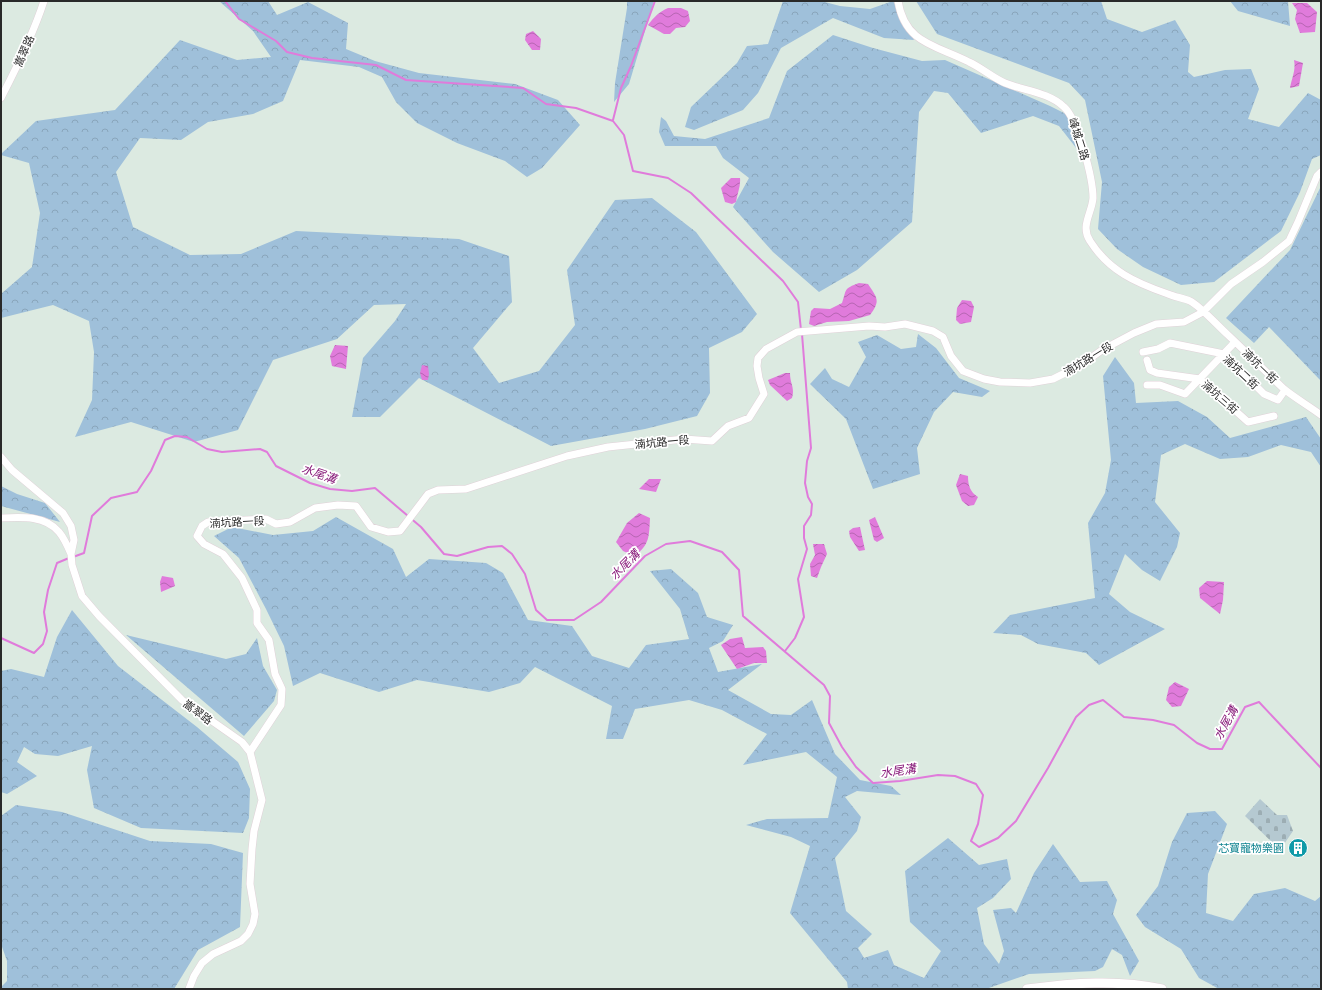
<svg xmlns="http://www.w3.org/2000/svg" width="1322" height="990" font-family="Arial,'Noto Sans TC',sans-serif">
  <style>
    .forest { fill: url(#forest-crowns) }
    .cemetery { fill: url(#cemetery-stones) }
    .water { fill: url(#water-waves) }
    .lines { fill: none; stroke-linecap: round; stroke-linejoin: round }
    .stream { stroke: #e07bdb; stroke-width: 2 }
    .minor-casing { stroke: #e0d2d8; stroke-width: 8 }
    .tertiary-casing { stroke: #e0d2d8; stroke-width: 10 }
    .minor { stroke: #fff; stroke-width: 7 }
    .tertiary { stroke: #fff; stroke-width: 9 }
    .labels { text-anchor: middle; stroke-width: 3.5; stroke-linejoin: round; paint-order: stroke }
    .street-label { font-size: 11px; fill: #292929; stroke: #fff }
    .culture-label { font-size: 11px; fill: #0d838f; stroke: #fff; text-anchor: end }
    .water-label { font-size: 12px; font-style: italic; fill: #891c7b; stroke: #fff }
  </style>
  <defs>
    <pattern id="forest-crowns" width="20" height="18" patternUnits="userSpaceOnUse"><rect width="20" height="18" fill="#9fc0da"/><path d="M2 6a3 3 0 1 1 6 0M12 15a3 3 0 1 1 6 0" fill="none" stroke="#89a5bb"/></pattern>
    <pattern id="cemetery-stones" width="16" height="16" patternUnits="userSpaceOnUse"><rect width="16" height="16" fill="#b5c9d1"/><path d="M2 7V4a2 2 0 0 1 4 0v3zM10 15v-3a2 2 0 0 1 4 0v3z" fill="#9cadb3"/></pattern>
    <pattern id="water-waves" width="16" height="10" patternUnits="userSpaceOnUse"><rect width="16" height="10" fill="#e07bdb"/><path d="M0 5q4-4 8 0t8 0" fill="none" stroke="#b665b2"/></pattern>
  </defs>
  <rect width="100%" height="100%" fill="#dceae1"/>
  <path class="forest" d="M219 1H268L277 15 308 2 348 23 346 49 375 61 419 73 515 84 558 100 580 125 542 168 527 177 505 161 457 143 417 123 396 102 382 77 359 67 300 60 283 101 253 114 208 122 181 140 140 138 116 172 133 227 190 255 241 254 296 231 459 239 509 256 512 302 473 348 499 383 539 371 575 325 567 270 615 200 652 198 696 232 757 314 742 332 709 348 710 393 697 416 645 429 551 446 419 378 380 417H352L363 358 395 321 406 304 374 305 337 339 273 360 238 430 194 442 131 422 75 437 92 400 94 352 89 321 53 305 1 318V294L32 267 40 213 29 163 1 155V154L36 121 115 110 180 40 237 60 271 57 253 31Z
    M627 1H654L629 84 614 102 615 83 627 8Z
    M783 1H821L840 6 870 9 893 1 914 40 884 38 833 18 781 48 758 93 743 110 694 130 685 127 691 107 737 63 747 46 768 44Z
    M916 1H1101L1107 19 1142 32 1175 20 1190 45 1188 72 1194 77 1225 70 1251 69 1259 89 1248 119 1279 127 1308 93 1321 100V155L1312 159 1300 192 1281 231 1214 282 1181 285 1143 267 1117 249 1098 229 1102 182 1085 100 1069 83 937 34Z
    M1230 1H1288L1290 26 1238 11Z
    M833 35 873 48 922 61 945 60 1050 106 1070 116 1080 153 1059 126 1033 116 981 133 948 93 934 91 919 112 912 222 857 270 819 292 773 252 733 207 749 178 723 158 716 146H665L659 132 661 117 666 121 674 136 705 139 769 118 787 71Z
    M1321 186V381L1269 327 1254 343 1226 318 1290 250Z
    M918 334 936 348 959 378 990 391 982 397 953 392 934 412 917 448 920 474 873 489 846 419 810 384 825 368 832 379 849 387 866 357 858 342 877 335 901 349 916 347Z
    M1115 357 1134 383 1136 403 1178 401 1207 417 1230 438 1306 417 1321 439V467L1311 452 1281 445 1248 457 1220 459 1185 444 1161 455 1155 502 1180 533 1177 547 1160 581 1142 570 1125 554 1109 594 1130 612 1165 629 1099 665 1086 653 1038 644 1021 635 993 633 1010 615 1095 598 1088 523 1105 493 1111 460 1103 376Z
    M1 486 17 494 45 503 60 522 1 506Z
    M336 517 393 549 406 577 429 559 486 563 503 573 528 620 572 626 592 656 629 668 646 645 689 639 680 609 650 571 671 569 698 593 707 617 733 625 723 641 709 648 718 672 762 664 728 690 771 714 791 715 812 700 835 754 860 780 891 786 901 795 857 791 845 797 861 817 857 831 835 858 846 911 872 934 858 948 864 958 888 950 894 965 924 978 941 951 910 922 905 871 948 838 979 865 1007 859 1011 879 993 898 977 908 984 944 999 964 1004 951 993 910 1011 908 1016 913 1034 873 1053 844 1080 882 1107 881 1117 900 1113 914 1139 961 1130 976 1122 955 1112 949 1103 967 1095 971 1029 974 986 989H848L847 982 790 913 810 846 791 837 746 825 767 819 828 818 837 777 806 752 743 765 767 734 722 710 689 700 635 709 623 739H606L612 706 535 667 520 683 489 692 417 680 379 692 320 673 293 686 284 646 266 609 239 558 214 536 232 527 273 535 313 531Z
    M72 610 118 666 197 727 238 762 250 789 249 818 243 833 141 828 94 808 87 770 92 746 58 756 35 754 24 747 17 762 37 776 7 794 1 792V671L11 669 44 677 57 637Z
    M126 635 226 659 246 654 257 638 263 666 277 690 274 701 244 736Z
    M16 805 62 812 150 841 211 844 243 853 240 927 198 950 174 989H1V987L7 981V961L1 944V816Z
    M1215 811 1227 824 1208 874 1206 913 1233 921 1254 894 1285 888 1315 901 1321 896V989H1219L1199 978 1181 949 1145 927 1136 915 1158 886 1172 842 1187 813Z"/>
  <path class="cemetery" d="M1260 799 1277 815H1287L1293 831 1280 850 1245 816Z"/>
  <path class="water" d="M1292 3H1307L1317 12 1315 32 1300 33 1295 19 1297 10Z
    M668 8H681L688 11 690 21 685 27 676 28 670 34H664L648 25C654 17 659 12 668 8Z
    M533 31 541 39 540 50H532L525 40 526 34Z
    M1294 60 1303 63 1299 86 1290 88C1292 77 1296 70 1294 60Z
    M731 178H740C741 186 737 194 736 202L732 204 725 202 721 188Z
    M859 283 868 284C877 298 881 300 870 315L849 321 827 322 814 326 809 324 811 311 814 308 830 309 842 303C847 289 843 289 859 283Z
    M962 300 971 301 974 307 971 322 960 324 956 320 957 308Z
    M335 345 348 346 346 369 332 366 330 356Z
    M422 365 428 366 429 374 428 380H422L420 373Z
    M785 373H790C790 384 795 387 792 398L787 401 770 385 768 380Z
    M960 474 968 476C968 485 970 492 978 497L974 505 968 506 962 501 956 485Z
    M649 479H661L656 492 639 489Z
    M639 513 650 518C649 536 650 545 634 556L623 551 616 542 627 523Z
    M875 517 884 538 877 542 874 540 869 520Z
    M860 527 865 550 859 551 850 537 849 531 853 528Z
    M813 544H824L827 554 821 567 817 578 811 576 810 564 815 555Z
    M162 576 173 578 175 586 161 592 160 582Z
    M1207 581 1224 582 1223 600 1220 614 1200 598 1199 588Z
    M742 637 745 648 763 647 766 651 767 663H754L737 669 721 645 730 639Z
    M1175 682 1189 689 1181 706 1172 707 1166 700 1169 687Z"/>
  <g class="lines">
    <path class="stream" d="M225 1 239 19 276 41 287 52 312 58 376 65 406 80 523 88 546 104 576 108 613 121 624 135 633 171 668 178 691 193 783 281 798 302 801 330
      M613 120 621 88 631 66 655 1
      M73 557 84 553 92 516 111 498 137 492 151 471 165 440 175 436 187 437 207 449 222 452 260 449 267 452 276 466 310 483 330 489 352 491 375 488 421 527 444 554 457 556 488 547 502 546 512 554 525 574 536 610 547 620H574L601 602 645 556 666 544 690 541 722 552 739 570 743 616 824 685 830 696 829 723 842 747 856 767 873 783 900 781 938 775 955 776 976 784 983 795 978 824 971 841 979 847 998 838 1016 821 1048 768 1076 717 1089 705 1103 700 1124 717 1153 720 1174 725 1197 743 1210 749H1222L1245 707 1259 702 1321 768
      M1 638 34 653 43 644 47 631 44 612 48 590 57 563 69 558
      M785 651 795 638 804 617 798 579 807 549 804 538V526L811 515 812 504 808 497 805 483 807 461 811 448 802 334"/>
    <defs>
      <path id="minor" d="M898 1C905 44 936 45 969 62 982 68 993 78 1005 83 1025 91 1048 92 1064 107 1078 119 1093 179 1093 198 1092 213 1080 226 1090 241 1109 271 1136 283 1168 294 1175 297 1183 298 1190 301 1199 305 1219 327 1228 335 1247 353 1265 371 1284 389 1295 398 1309 406 1321 415
        M1 98C17 67 33 35 44 1
        M1143 352 1158 349 1170 343 1224 354 1264 394 1278 400 1285 390
        M1147 360 1150 370 1157 373 1200 379 1248 422 1274 416
        M1147 385H1160L1185 394 1235 342
        M1 457 12 470 63 513 71 526 74 540 71 554 72 565 82 596 99 616 182 700 242 742 250 752 262 800 254 831 252 849 250 884 255 914 253 924 248 934 241 941 213 954 202 963 194 976 189 989
        M1 518C21 517 45 515 59 532 64 538 68 547 71 554
        M250 752 281 705 282 689 275 674 269 640 257 623V610L242 578 223 554 204 544 197 536 202 526 208 522 266 519 276 524 290 522 315 508 338 505 356 506 371 527 388 532 400 531 428 494 438 490 466 489 567 456 608 447 684 439 712 441 728 426 749 418 764 394 759 378 757 366 758 358 766 349 797 332 869 326 885 327 905 324 933 331 943 337 951 356 963 371 984 379 1000 382 1030 383 1053 379 1081 365 1102 350 1134 333 1156 324 1184 322 1203 312 1231 284 1263 262 1289 241 1298 222 1317 176 1321 172"/>
      <path id="tertiary" d="M1027 989C1072 983 1118 979 1162 989"/>
    </defs>
    <use href="#minor" class="minor-casing"/>
    <use href="#tertiary" class="tertiary-casing"/>
    <use href="#minor" class="minor"/>
    <use href="#tertiary" class="tertiary"/>
  </g>
  <defs>
    <symbol id="building-disc" viewBox="-11 -11 22 22"><circle r="9.5" fill="#0f9aa8" stroke="#fff"/><path d="M-4-6H4V6H1V3H-1V6H-4ZM-2.5-4.3h1.7v1.8h-1.7ZM.8-4.3h1.7v1.8H.8ZM-2.5-1h1.7V.8h-1.7ZM.8-1h1.7V.8H.8Z" fill="#fff"/></symbol>
  </defs>
  <g fill-rule="evenodd">
    <use href="#building-disc" x="1287" y="837" width="22" height="22"/>
  </g>
  <g class="labels">
    <g class="street-label">
      <text transform="translate(24 51) rotate(-66)" y="4">嵩翠路</text>
      <text transform="translate(1079 139) rotate(72)" y="4">峰城二路</text>
      <text transform="translate(1088 359) rotate(-31)" y="4">湳坑路一段</text>
      <text transform="translate(1260 366) rotate(44)" y="4">湳坑一街</text>
      <text transform="translate(1241 372) rotate(43)" y="4">湳坑二街</text>
      <text transform="translate(1220 397) rotate(41)" y="4">湳坑三街</text>
      <text transform="translate(662 442) rotate(-5)" y="4">湳坑路一段</text>
      <text transform="translate(237 522) rotate(-3)" y="4">湳坑路一段</text>
      <text transform="translate(198 712) rotate(36)" y="4">嵩翠路</text>
    </g>
    <g class="culture-label">
      <text x="1284" y="852">芯寶寵物樂園</text>
    </g>
    <g class="water-label">
      <text transform="translate(319 474) rotate(19)" y="4">水尾溝</text>
      <text transform="translate(625 565) rotate(-45)" y="4">水尾溝</text>
      <text transform="translate(1226 723) rotate(-61)" y="4">水尾溝</text>
      <text transform="translate(898 771) rotate(-8)" y="4">水尾溝</text>
    </g>
  </g>
  <rect width="1322" height="990" fill="none" stroke="#292929" stroke-width="4"/>
</svg>
